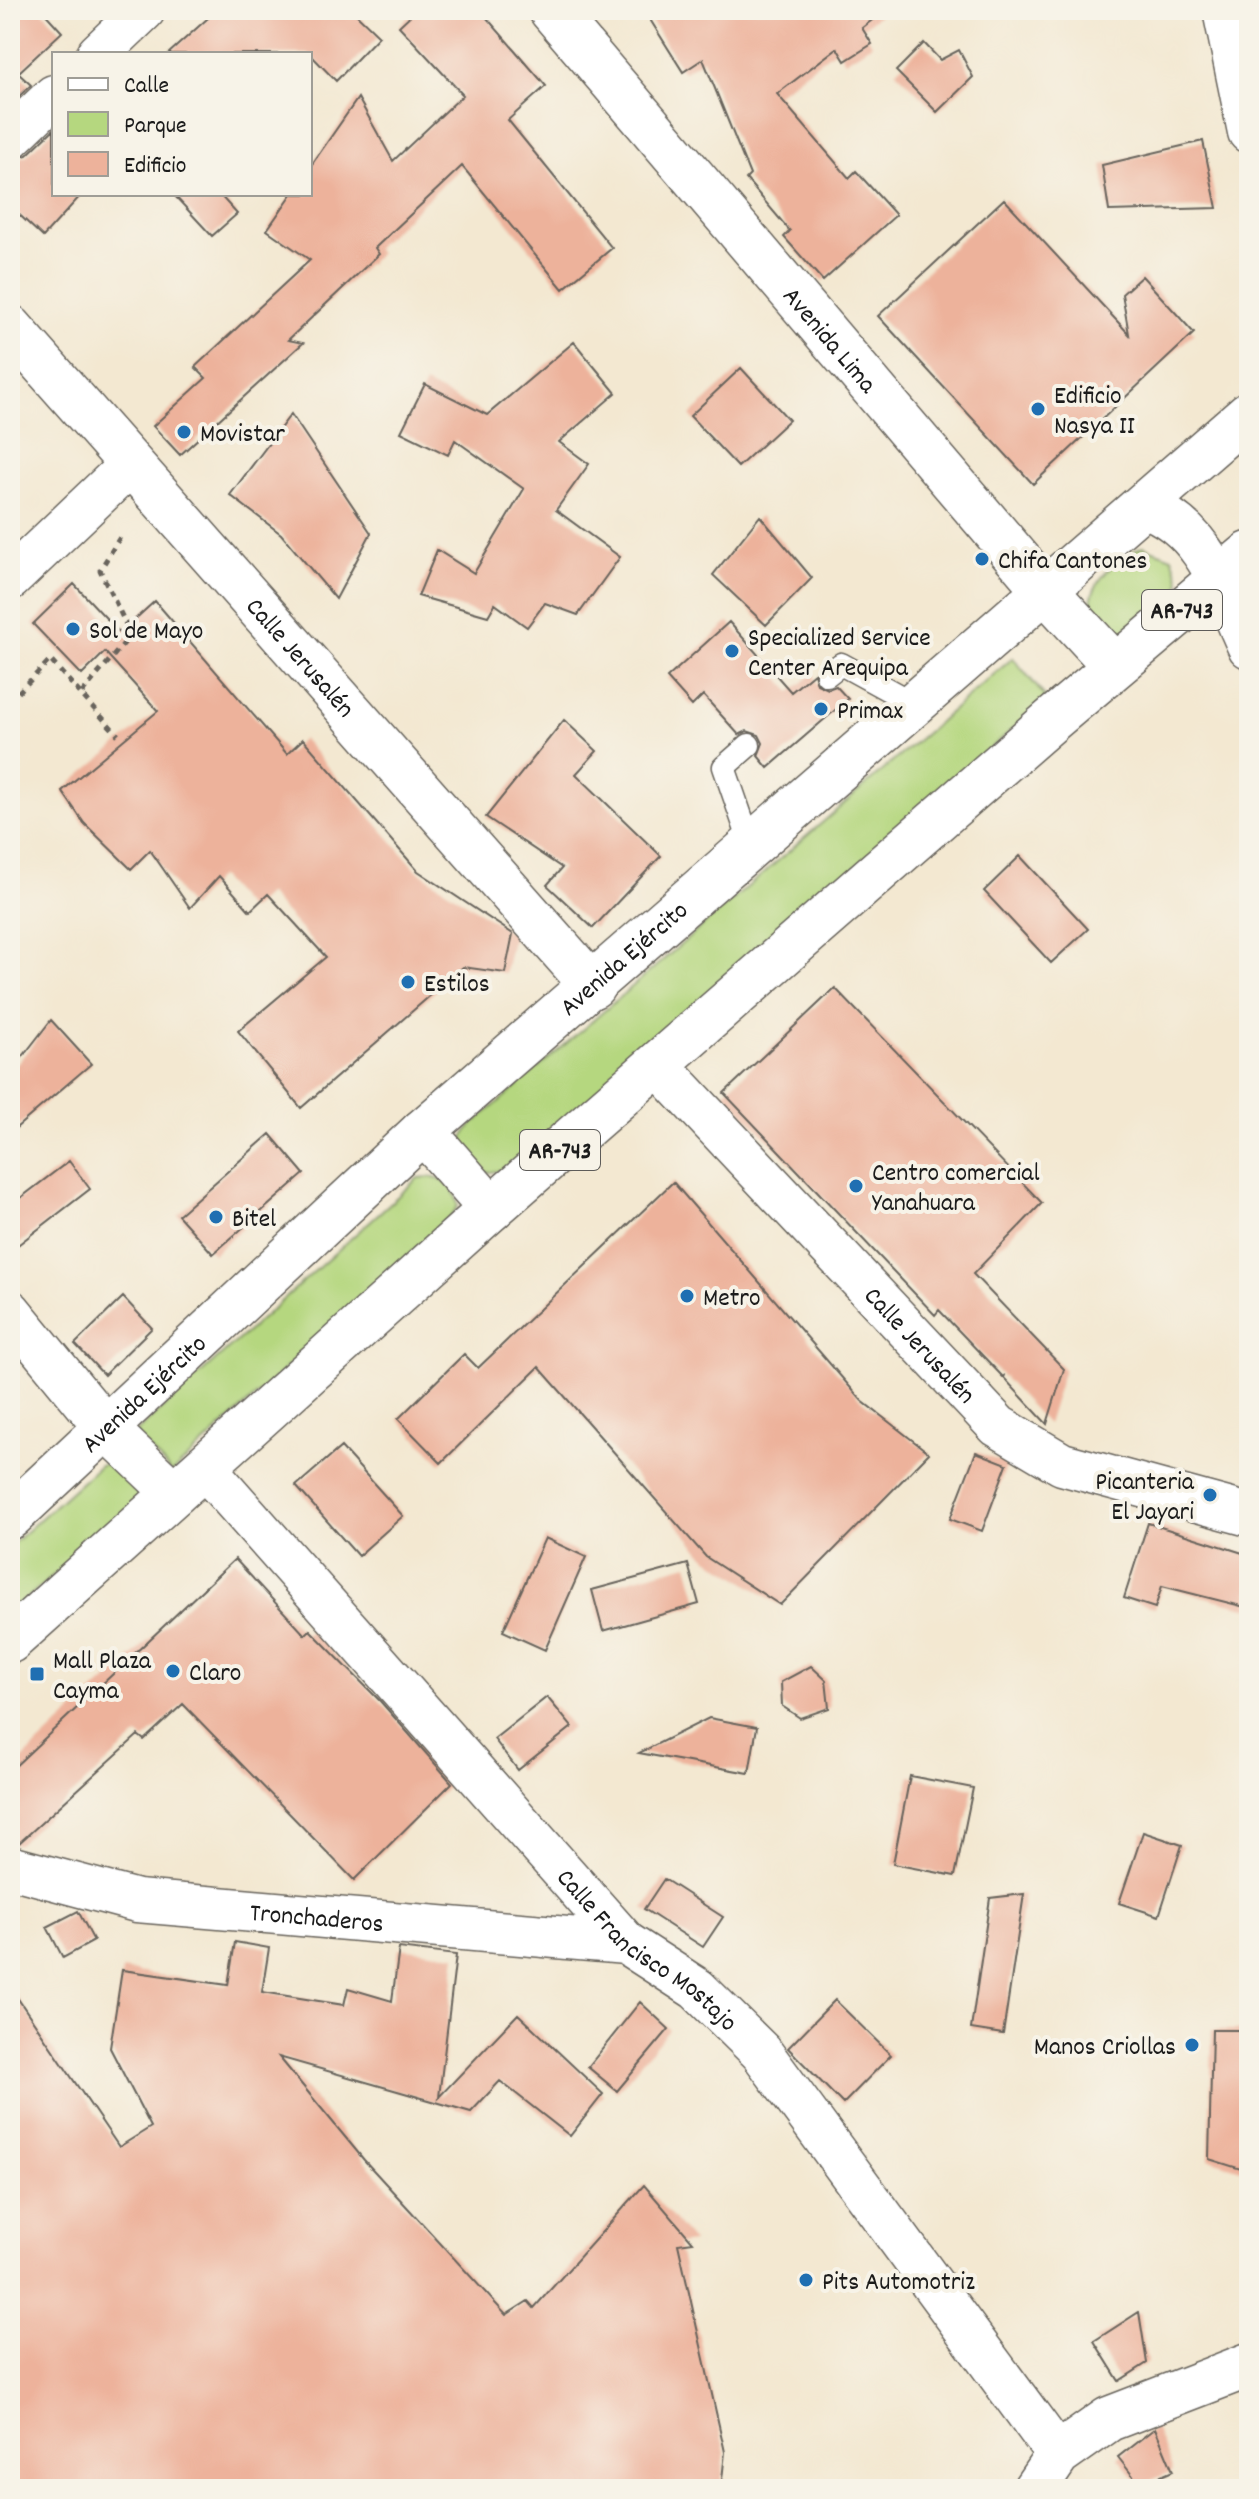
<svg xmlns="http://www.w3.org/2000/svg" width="1259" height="2499" font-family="Dekko,sans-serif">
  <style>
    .green { fill: #b5d77f; stroke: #687a4e; stroke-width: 2 }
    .building { fill: #edb29b }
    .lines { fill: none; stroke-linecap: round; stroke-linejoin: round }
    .lane-casing { stroke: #67635b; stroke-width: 25 }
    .street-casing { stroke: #67635b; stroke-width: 45 }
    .secondary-casing { stroke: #67635b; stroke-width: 47 }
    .primary-casing { stroke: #67635b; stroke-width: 47 }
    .path { stroke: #67635b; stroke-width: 5; stroke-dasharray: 6 6; stroke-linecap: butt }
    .lane { stroke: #fff; stroke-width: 22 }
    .street { stroke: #fff; stroke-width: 42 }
    .secondary { stroke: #fff; stroke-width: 44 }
    .primary { stroke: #fff; stroke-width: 44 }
    .poi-dot { fill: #1f6fb2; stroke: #f7f3e8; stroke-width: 3 }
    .labels { text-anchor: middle; stroke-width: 8; stroke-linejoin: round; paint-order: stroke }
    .shield { fill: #f7f3e8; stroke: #5e5c59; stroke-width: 2 }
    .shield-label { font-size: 24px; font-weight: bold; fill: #1c1c1c }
    .street-label { font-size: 26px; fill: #1c1c1c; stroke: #f7f3e8 }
    .poi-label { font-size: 26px; fill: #1c1c1c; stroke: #f7f3e8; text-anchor: start }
  </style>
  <rect width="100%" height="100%" fill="#f7f3e8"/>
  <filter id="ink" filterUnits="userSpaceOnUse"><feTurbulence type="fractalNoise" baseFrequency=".0125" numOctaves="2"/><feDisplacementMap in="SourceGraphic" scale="16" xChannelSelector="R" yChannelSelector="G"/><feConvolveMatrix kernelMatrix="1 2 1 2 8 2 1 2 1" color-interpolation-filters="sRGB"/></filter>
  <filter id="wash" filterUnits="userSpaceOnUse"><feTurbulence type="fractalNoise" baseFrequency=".006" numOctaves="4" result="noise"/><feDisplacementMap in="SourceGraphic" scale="32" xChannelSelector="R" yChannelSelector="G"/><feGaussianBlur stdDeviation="1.8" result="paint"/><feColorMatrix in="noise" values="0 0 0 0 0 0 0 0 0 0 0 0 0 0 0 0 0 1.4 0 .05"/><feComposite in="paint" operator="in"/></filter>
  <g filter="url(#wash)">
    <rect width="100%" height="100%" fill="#f3e8d1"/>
    <path class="green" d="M1143 546 1172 557 1180 580 1177 593 1121 635C1060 615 1105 562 1143 546Z
      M1013 658 1047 699 510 1169 485 1173 463 1147V1137L473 1124Z
      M431 1177C449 1182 455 1188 458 1206L451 1216 172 1473 135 1433 418 1178Z
      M117 1460 141 1480 142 1498 10 1613V1546L100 1465Z"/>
    <g id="blocks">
      <path class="building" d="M10 10H42L62 32 18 73 31 85 10 105Z
        M217 10H352L379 36 336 81 310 54H168Z
        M416 10H480L546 86 508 120 612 248 563 289 462 166 375 248 379 254 288 340 303 343 180 455 153 426 206 378 195 367 310 260 267 230 292 194H310V167L358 98 393 161 463 95 399 26Z
        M644 10H885L862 28 872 44 845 61 837 48 777 94 849 178 856 171 896 215 823 281 784 237 790 231 746 179 750 175 703 59 683 72Z
        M924 43 940 60 959 50 973 77 937 112 896 71Z
        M54 129V194H82L43 237 10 206V161L27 155Z
        M1203 141 1217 208 1109 211 1102 165Z
        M173 194H219L237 214 212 236Z
        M1004 199 1129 334 1122 294 1142 276 1194 333 1033 484 878 316Z
        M574 342 616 393 559 442 589 464 556 510 620 557 578 615 545 603 527 627 495 604 488 616 418 596 437 550 474 573 524 489 455 440 448 455 401 432 425 384 487 415Z
        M741 368 789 420 738 467 690 416Z
        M291 414 371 533 336 599 281 534 230 495Z
        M760 516 812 578 766 625 713 575Z
        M74 584 120 633 155 601 287 754 303 739 418 871 513 934 505 973 463 967 301 1108 238 1031 326 957 268 894 250 911 219 876 190 908 150 850 131 869 84 823 62 791 158 711 105 652 82 675 33 624Z
        M729 622 791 692 814 673 817 684 828 689 836 686 848 699 768 768 758 756 763 743 759 735 747 731 739 735 703 695 692 706 667 678Z
        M564 720 597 751 576 774 661 856 593 928 547 885 562 868 486 817Z
        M1020 856 1088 929 1051 963 984 891Z
        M835 988 1042 1203 973 1274 1064 1369 1047 1424 1004 1378 1005 1375 1003 1377 939 1310 935 1315 724 1093Z
        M51 1020 91 1064 10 1133V1073Z
        M270 1134 304 1174 213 1254 178 1215Z
        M69 1161 90 1189 10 1251V1206Z
        M673 1182 862 1401 929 1453 780 1605 706 1557 539 1367 441 1463 398 1419 464 1354 478 1368Z
        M123 1297 152 1328 104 1375 75 1344Z
        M341 1447 403 1516 358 1556 296 1486Z
        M976 1452 1007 1464 982 1531 950 1519Z
        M1148 1523 1249 1555V1608L1162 1586 1155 1608 1124 1598Z
        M545 1538 586 1557 545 1650 503 1631Z
        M235 1559 305 1635 310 1630 380 1701 452 1783 354 1880 183 1704 144 1740 138 1735 18 1844H10V1771Z
        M688 1564 699 1604 603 1631 592 1590Z
        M811 1666 826 1680 829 1708 800 1718 782 1706 781 1682Z
        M547 1697 572 1727 518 1770 494 1739Z
        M709 1718 757 1727 749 1773 639 1753Z
        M910 1776 973 1788 955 1876 893 1864Z
        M1143 1832 1182 1845 1159 1916 1119 1903Z
        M664 1879 723 1917 703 1947 644 1909Z
        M1024 1894 1003 2034 971 2029 990 1898Z
        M78 1911 94 1941 63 1958 47 1927Z
        M235 1942 269 1948 262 1992 344 2005 348 1988 392 2001 399 1948 456 1955 439 2097 518 2014 603 2094 570 2136 500 2081 471 2112 279 2057 364 2160 506 2315 528 2301 534 2308 644 2185 693 2242 678 2244 725 2452 721 2489H10V1987L119 2147 151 2127 110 2048 122 1970 228 1985Z
        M835 2000 891 2055 843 2104 788 2048Z
        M640 2002 669 2029 617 2091 588 2067Z
        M1212 2030H1249L1247 2171 1209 2159Z
        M1139 2312 1147 2363 1119 2381 1094 2341Z
        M1155 2428 1173 2471 1140 2485 1118 2457Z"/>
    </g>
  </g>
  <g filter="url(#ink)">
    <use href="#blocks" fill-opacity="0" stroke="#67635b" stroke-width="2"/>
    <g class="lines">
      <defs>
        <path id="lane" d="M827 675 841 664 914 704
          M749 745 724 767 751 845"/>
        <g id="street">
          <path d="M1224 10 1249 132"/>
          <path d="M98 54 144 10"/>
          <path d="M10 138 54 96"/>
          <path d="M1144 506C1206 528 1223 591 1249 647"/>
          <path d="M10 579 131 464"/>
          <path id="s1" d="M659 1066 998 1426 1062 1464 1249 1515"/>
          <path d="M10 1311 106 1428 175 1494"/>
          <path id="s2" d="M206 1469 626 1943 697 1989 761 2052 1058 2455"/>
          <path id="s3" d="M10 1867 137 1901 626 1943"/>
        </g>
        <g id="secondary">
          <path id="s4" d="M551 10 1043 588 1115 666"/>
          <path id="s5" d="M10 327 593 986"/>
          <path d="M1035 2489 1058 2455 1109 2419 1249 2365"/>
        </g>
        <g id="primary">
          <path d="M423 1131 491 1209"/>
          <path id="s6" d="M10 1517 423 1131 1249 413"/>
          <path d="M10 1641 491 1209 1053 719 1249 554"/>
        </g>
      </defs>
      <use href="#lane" class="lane-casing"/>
      <use href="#street" class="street-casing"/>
      <use href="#secondary" class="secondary-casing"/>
      <use href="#primary" class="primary-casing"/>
      <path class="path" d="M82 693 131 635 100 570 122 534
        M10 701 50 660 118 735"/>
      <use href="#lane" class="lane"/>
      <use href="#street" class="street"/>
      <use href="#secondary" class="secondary"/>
      <use href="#primary" class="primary"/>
    </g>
  </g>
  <g class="poi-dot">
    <circle cx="1038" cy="409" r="8"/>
    <circle cx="184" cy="432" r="8"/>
    <circle cx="982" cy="559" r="8"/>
    <circle cx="73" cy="629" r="8"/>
    <circle cx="732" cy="651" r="8"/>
    <circle cx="821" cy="709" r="8"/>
    <circle cx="408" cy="982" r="8"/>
    <circle cx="856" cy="1186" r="8"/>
    <circle cx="216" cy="1217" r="8"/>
    <circle cx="687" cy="1296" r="8"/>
    <circle cx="1210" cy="1495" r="8"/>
    <circle cx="173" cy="1671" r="8"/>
    <rect x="29" y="1666" width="16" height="16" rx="4"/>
    <circle cx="1192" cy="2045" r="8"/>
    <circle cx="806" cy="2280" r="8"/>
  </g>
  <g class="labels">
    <g class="shield">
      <rect x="1142" y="590" width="80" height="40" rx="6"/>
      <rect x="520" y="1130" width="80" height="40" rx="6"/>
    </g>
    <g class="shield-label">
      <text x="1182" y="618">AR-743</text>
      <text x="560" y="1158">AR-743</text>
    </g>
    <g class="street-label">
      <text dy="9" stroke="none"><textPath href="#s4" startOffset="432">Avenida Lima</textPath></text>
      <text dy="9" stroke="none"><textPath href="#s5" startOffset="440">Calle Jerusalén</textPath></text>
      <text dy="9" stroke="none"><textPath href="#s6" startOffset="830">Avenida Ejército</textPath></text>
      <text dy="9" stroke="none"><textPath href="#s1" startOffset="382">Calle Jerusalén</textPath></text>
      <text dy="9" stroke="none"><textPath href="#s6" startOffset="182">Avenida Ejército</textPath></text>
      <text dy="9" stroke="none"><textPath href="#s3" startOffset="312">Tronchaderos</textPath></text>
      <text dy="9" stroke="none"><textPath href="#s2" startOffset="654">Calle Francisco Mostajo</textPath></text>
    </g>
    <g class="poi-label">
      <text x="1054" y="403">Edificio<tspan x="1054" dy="30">Nasya II</tspan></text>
      <text x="200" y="441">Movistar</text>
      <text x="998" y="568">Chifa Cantones</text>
      <text x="89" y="638">Sol de Mayo</text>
      <text x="748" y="645">Specialized Service<tspan x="748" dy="30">Center Arequipa</tspan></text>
      <text x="837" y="718">Primax</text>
      <text x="424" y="991">Estilos</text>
      <text x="872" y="1180">Centro comercial<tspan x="872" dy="30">Yanahuara</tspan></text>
      <text x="232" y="1226">Bitel</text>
      <text x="703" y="1305">Metro</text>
      <text x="1194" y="1489" text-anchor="end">Picanteria<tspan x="1194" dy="30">El Jayari</tspan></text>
      <text x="53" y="1668">Mall Plaza<tspan x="53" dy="30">Cayma</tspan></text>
      <text x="189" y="1680">Claro</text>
      <text x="1176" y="2054" text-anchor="end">Manos Criollas</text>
      <text x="822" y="2289">Pits Automotriz</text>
    </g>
  </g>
  <rect width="1259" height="2499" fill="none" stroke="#f7f3e8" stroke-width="40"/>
  <rect x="52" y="52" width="260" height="144" fill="#f7f3e8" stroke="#9f9d96" stroke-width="2"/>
  <rect x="68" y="78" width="40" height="12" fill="#ffffff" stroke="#9f9d96" stroke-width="2"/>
  <text x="124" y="92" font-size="24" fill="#1c1c1c">Calle</text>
  <rect x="68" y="112" width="40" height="24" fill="#b5d77f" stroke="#9f9d96" stroke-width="2"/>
  <text x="124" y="132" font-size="24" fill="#1c1c1c">Parque</text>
  <rect x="68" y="152" width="40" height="24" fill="#edb29b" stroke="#9f9d96" stroke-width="2"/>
  <text x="124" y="172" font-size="24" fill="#1c1c1c">Edificio</text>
</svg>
